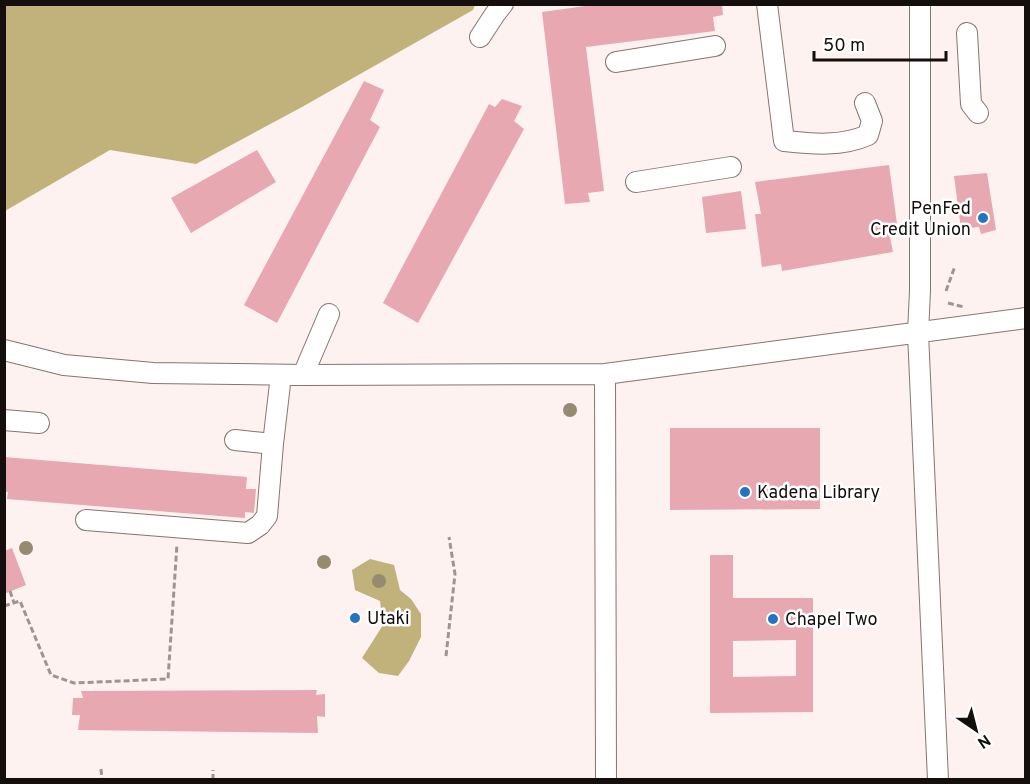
<svg xmlns="http://www.w3.org/2000/svg" width="1030" height="784" font-family="Overpass,sans-serif">
  <style>
    .forest { fill: #c0b27a }
    .building { fill: #e7a8b2; fill-rule: evenodd }
    .lines { fill: none; stroke-linecap: round; stroke-linejoin: round }
    .minor-casing { stroke: #857571; stroke-width: 22 }
    .path { stroke: #9e9592; stroke-width: 3; stroke-dasharray: 6 3; stroke-linecap: butt }
    .minor { stroke: #fff; stroke-width: 20 }
    .tree { fill: #968b70 }
    .poi-dot { fill: #2374c3; stroke: #fff; stroke-width: 2 }
    .labels { text-anchor: middle; stroke-width: 5; stroke-linejoin: round; paint-order: stroke }
    .poi-label { font-size: 18px; fill: #140e0c; stroke: #fff; text-anchor: start }
  </style>
  <rect width="100%" height="100%" fill="#fdf2ef"/>
  <path class="forest" d="M5 4H475V5L473 10 302 107 196 164 110 150 5 211Z
    M370 559 394 565 400 590 411 599 421 614V637L409 661 398 676 379 673 362 658 383 625 380 601 355 590 352 570Z"/>
  <path class="building" d="M600 4H722L723 15 713 17 715 31 586 47 604 191 588 193 590 202 565 204 542 12Z
    M364 81 384 90 370 120 380 127 277 323 244 305Z
    M502 99 522 106 514 121 524 129 418 323 383 303 489 104 495 107Z
    M257 150 276 182 191 233 171 198Z
    M889 165 898 231 889 232 893 252 782 271 781 264 762 267 755 214H761L755 182Z
    M987 173 996 230 981 234 979 227 961 229 954 176Z
    M741 191 746 229 706 233 702 197Z
    M670 428H820V509L670 510Z
    M4 457 247 477 246 489H256L254 513 245 512V518L7 499 8 492H4Z
    M12 548 26 585 4 594V551Z
    M710 555H733V598H813V712L710 713ZM796 640V676L733 677V641Z
    M317 690 316 695 325 694V717L317 716 318 733 78 730 80 715H72L73 698H83L81 691Z"/>
  <g class="lines">
    <defs>
      <path id="minor" d="M767 4 784 141C813 144 841 147 868 135L872 121 865 103
        M920 4V291L918 333 938 780
        M967 33 971 104 978 113
        M480 37 495 14 503 4
        M616 62 715 46
        M636 182 731 167
        M4 350 64 365 153 373 303 375 605 374 1026 318
        M605 374 606 780
        M303 375 329 314
        M4 420 39 423
        M235 440 273 444
        M86 520 248 533 260 525 267 516 273 444 281 375"/>
    </defs>
    <use href="#minor" class="minor-casing"/>
    <path class="path" d="M946 291 955 266
      M948 303 964 307
      M10 591 14 603
      M4 606 20 601 51 675 74 683 168 679 177 544
      M446 656 455 574 449 537
      M101 769 102 780
      M213 780V770"/>
    <use href="#minor" class="minor"/>
  </g>
  <g class="tree">
    <circle cx="570" cy="410" r="7"/>
    <circle cx="26" cy="548" r="7"/>
    <circle cx="324" cy="562" r="7"/>
    <circle cx="379" cy="581" r="7"/>
  </g>
  <g class="poi-dot">
    <circle cx="983" cy="218" r="6"/>
    <circle cx="745" cy="492" r="6"/>
    <circle cx="355" cy="618" r="6"/>
    <circle cx="773" cy="619" r="6"/>
  </g>
  <g class="labels">
    <g class="poi-label">
      <text x="971" y="214" text-anchor="end">PenFed<tspan x="971" dy="21">Credit Union</tspan></text>
      <text x="757" y="498">Kadena Library</text>
      <text x="367" y="624">Utaki</text>
      <text x="785" y="625">Chapel Two</text>
    </g>
  </g>
  <rect width="1030" height="784" fill="none" stroke="#140e0c" stroke-width="12"/>
  <g transform="translate(976 730) rotate(145)" stroke="#ffffff" stroke-width="4.5" paint-order="stroke">
  <path d="M0-4.5L10 22L0 15L-10 22Z" fill="#140e0c"/>
  <text y="-9" font-size="16" font-weight="bold" text-anchor="middle" fill="#140e0c">N</text>
  </g>
  <path d="M814 51v9h132v-9" fill="none" stroke="#140e0c" stroke-width="3"/>
  <text x="823" y="51" font-size="18" fill="#140e0c" stroke="#ffffff" stroke-width="4.5" paint-order="stroke">50 m</text>
</svg>
